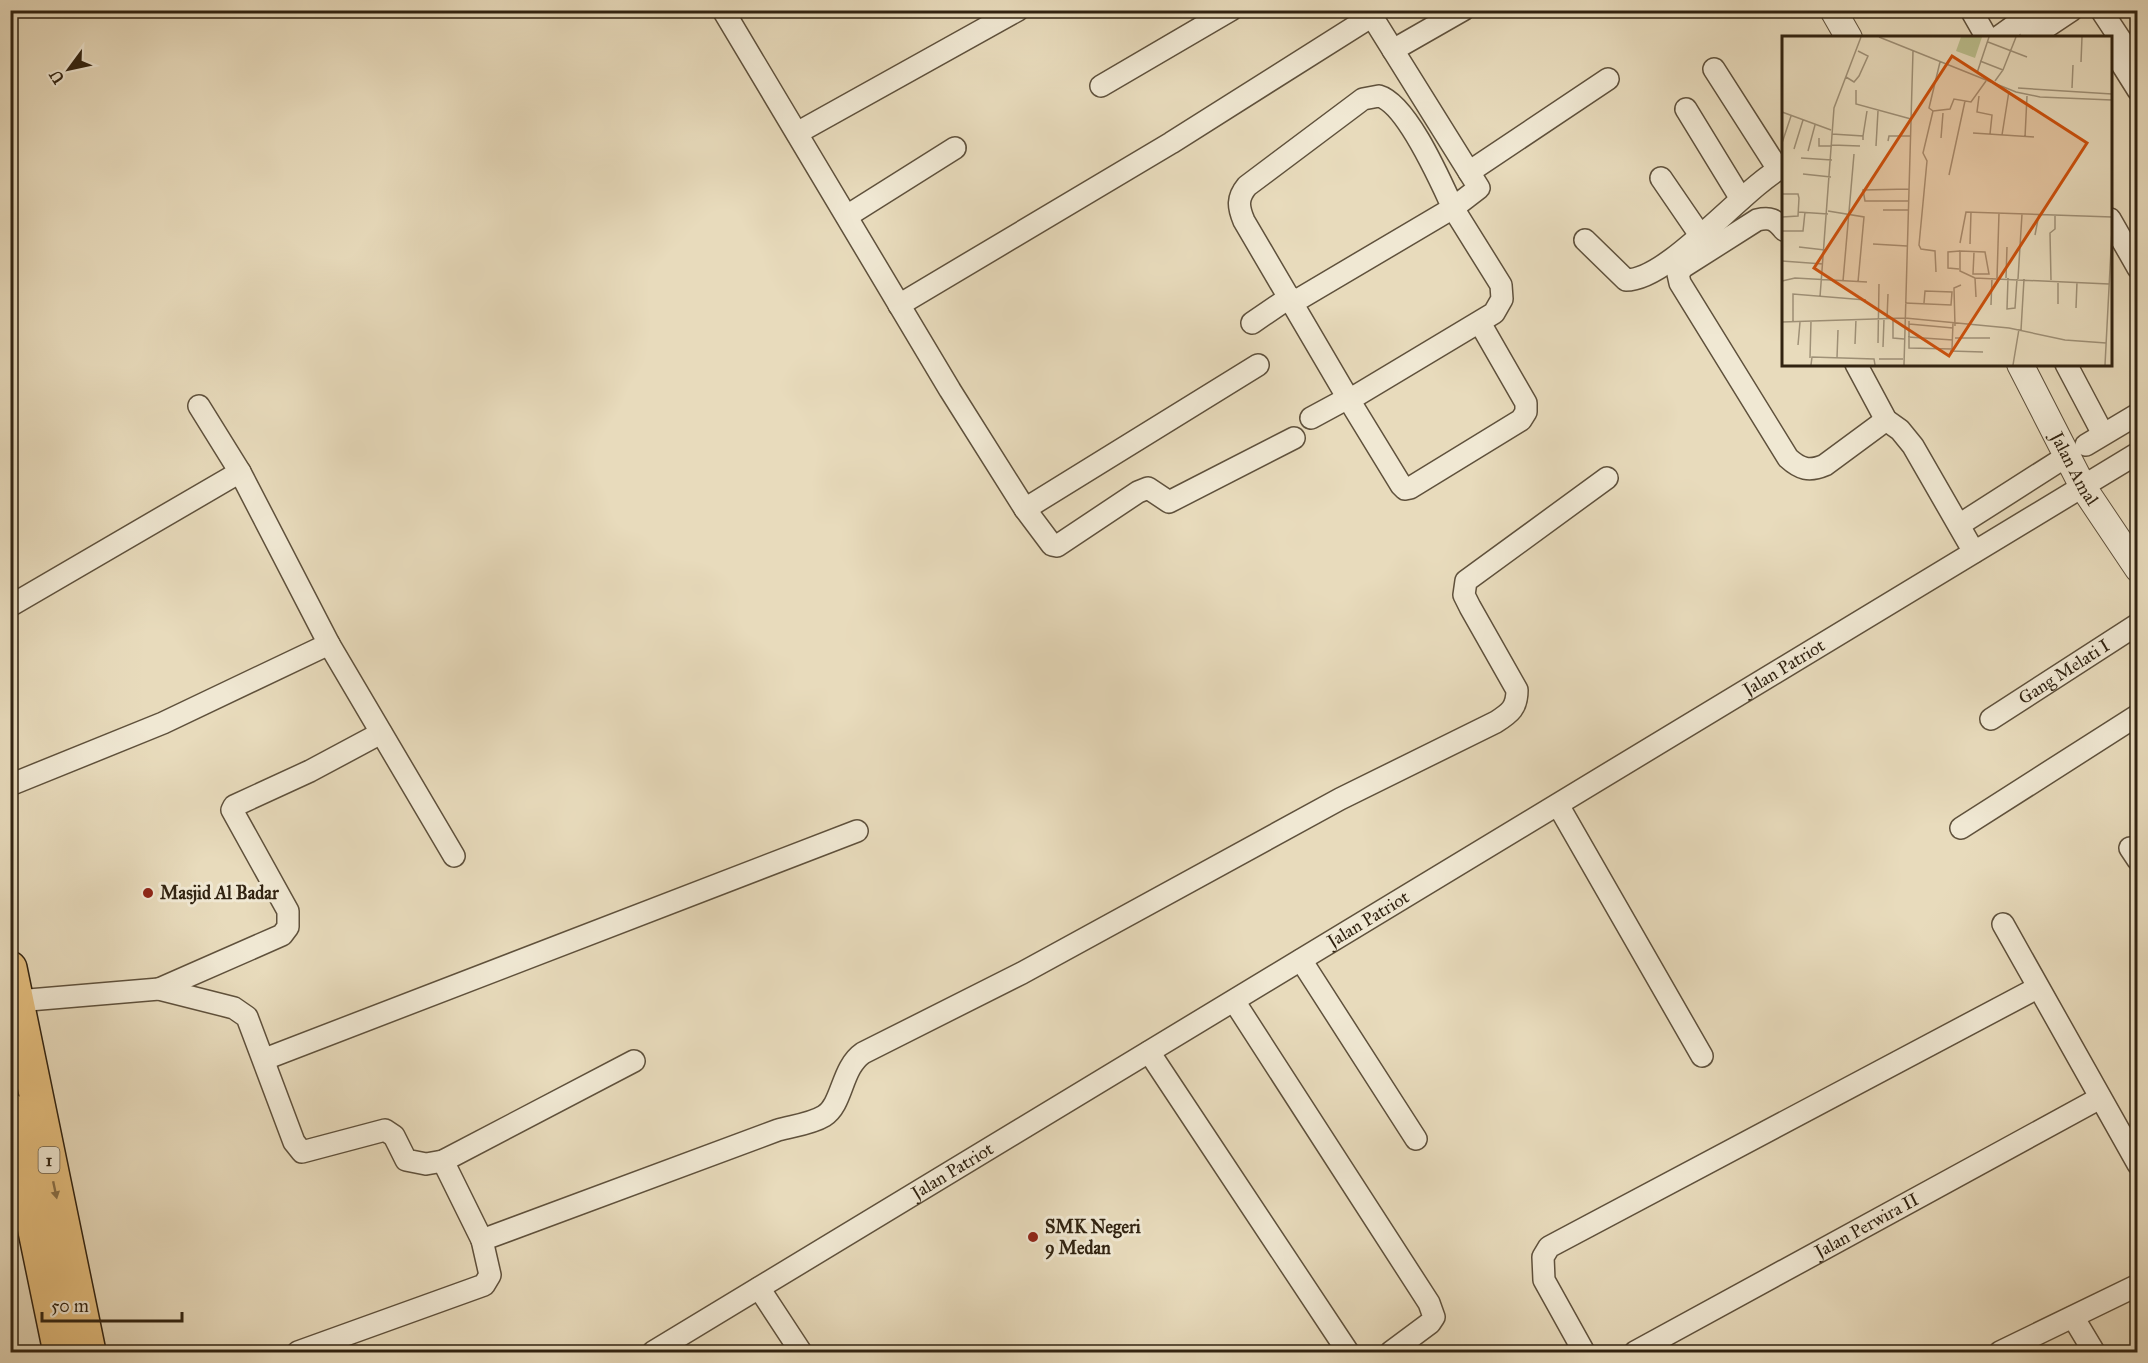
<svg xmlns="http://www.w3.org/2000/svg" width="2148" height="1363" font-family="'IM FELL Great Primer',serif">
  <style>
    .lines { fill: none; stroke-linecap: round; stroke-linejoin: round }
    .minor-casing { stroke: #5f513c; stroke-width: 24 }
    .tertiary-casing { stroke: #5f513c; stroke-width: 28 }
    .trunk-casing { stroke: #312311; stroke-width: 36 }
    .minor { stroke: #f0e8d3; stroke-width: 21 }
    .tertiary { stroke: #f0e8d3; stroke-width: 26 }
    .trunk { stroke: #e4be7e; stroke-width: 33 }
    .oneway { fill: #8a7048 }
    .poi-dot { fill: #8f2418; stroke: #f0e8d3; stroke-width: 2 }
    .labels { text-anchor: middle; stroke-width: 6; stroke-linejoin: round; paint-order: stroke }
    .shield { fill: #f0e8d3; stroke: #6a5e4b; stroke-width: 1.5 }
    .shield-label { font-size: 16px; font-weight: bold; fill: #312311 }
    .street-label { font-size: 18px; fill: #312311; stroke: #f0e8d3 }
    .poi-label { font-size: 18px; font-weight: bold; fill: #312311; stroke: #f0e8d3; text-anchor: start }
    .inset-road { fill: none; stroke: #9f9178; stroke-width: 1.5 }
    .view { fill: #cd510d; fill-opacity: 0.15; stroke: #cd510d; stroke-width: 3 }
    .inset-edge { fill: none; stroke: #312311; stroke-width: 3 }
  </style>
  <rect width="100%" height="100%" fill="#e8dbbc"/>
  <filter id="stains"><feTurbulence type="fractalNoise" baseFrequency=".00333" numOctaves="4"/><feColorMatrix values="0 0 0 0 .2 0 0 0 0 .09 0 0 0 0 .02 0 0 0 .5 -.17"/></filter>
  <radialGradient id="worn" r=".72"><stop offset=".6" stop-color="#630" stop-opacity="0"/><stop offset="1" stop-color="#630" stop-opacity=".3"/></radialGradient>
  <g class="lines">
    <defs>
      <g id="minor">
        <path d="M723 10 950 390 1025 509 1052 545 1057 546 1138 492 1148 488 1169 502 1294 438"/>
        <path d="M1368 10 1469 172 1608 79"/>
        <path d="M1971 10 1987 38"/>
        <path d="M2101 10 2138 66"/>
        <path d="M1997 38 2036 10"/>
        <path d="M2030 38 2072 10"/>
        <path d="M1393 50 1463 10"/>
        <path d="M2116 55 2138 90"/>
        <path d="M1714 69 1778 169"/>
        <path d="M1101 86 1231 10"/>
        <path d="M1686 109 1741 199"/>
        <path d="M797 133 1018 10"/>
        <path d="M1661 178 1700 235"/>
        <path d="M847 216 955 148"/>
        <path d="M2110 219 2138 268"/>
        <path d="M1784 230C1775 219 1770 217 1757 220L1683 267 1678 274 1680 283 1788 458C1800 469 1809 472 1825 465L1886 420"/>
        <path d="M1585 240 1626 280C1669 280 1742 189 1784 166"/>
        <path d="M1294 302 1453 208C1440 180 1407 104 1379 96L1363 99 1247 186C1237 198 1238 207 1244 221L1349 400 1494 313 1502 299 1501 285 1453 208 1479 188 1469 172"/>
        <path d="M899 305 1171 143 1372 16"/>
        <path d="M1252 323 1290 297"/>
        <path d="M1856 364 1886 420 1900 430 1913 446 1974 552"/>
        <path d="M2066 364 2103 434"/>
        <path d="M1349 400 1401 485 1405 489 1410 488 1521 420 1526 412V403L1480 323"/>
        <path d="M199 406 240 472 329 644 454 856"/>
        <path d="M1311 418 1348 398"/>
        <path d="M2086 445 2138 414"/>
        <path d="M1025 509 1258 365"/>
        <path d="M1959 525 2067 456"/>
        <path d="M10 606 240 472"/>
        <path id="s1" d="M1991 719 2138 624"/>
        <path d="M10 785 163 723 329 644"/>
        <path d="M1558 805 1702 1056"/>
        <path d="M1961 828 2138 715"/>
        <path d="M2130 848 2138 860"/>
        <path d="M2003 924 2138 1164"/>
        <path d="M1301 960 1416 1139"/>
        <path d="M159 989 282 935 288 927V911L232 810 234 806 310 771 381 733"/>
        <path d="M17 1001 159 989 234 1008 247 1017 294 1142 302 1152 385 1130 394 1136 406 1160 426 1164 443 1161 634 1061"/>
        <path d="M1234 1001 1429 1303 1434 1317 1430 1323 1391 1352"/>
        <path d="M1149 1052 1348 1352"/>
        <path d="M265 1059 857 831"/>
        <path d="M443 1161 482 1240"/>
        <path d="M759 1288 801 1352"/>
        <path d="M2073 1317 2094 1352"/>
        <path d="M298 1352 484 1285 490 1275 482 1240 778 1130C792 1126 811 1124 824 1116 843 1104 841 1068 863 1053L1022 973 1340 799 1496 722C1510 713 1517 708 1517 690L1470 607 1464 595 1466 581 1607 478"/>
        <path id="s2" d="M653 1352 2138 453"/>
        <path d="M1584 1352 1544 1280 1543 1257 1549 1247 2037 988"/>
        <path id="s3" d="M1635 1352 2100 1098"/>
        <path d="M2000 1352 2138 1285"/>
      </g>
      <g id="tertiary">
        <path d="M1833 10 1849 38"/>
        <path id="s4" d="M2020 364 2083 487 2138 569"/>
      </g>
      <path id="trunk" d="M10 968 89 1352
        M10 1110 60 1352"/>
    </defs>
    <use href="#minor" class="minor-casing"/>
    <use href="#tertiary" class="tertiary-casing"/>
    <use href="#trunk" class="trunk-casing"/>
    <use href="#minor" class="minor"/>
    <use href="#tertiary" class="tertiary"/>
    <use href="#trunk" class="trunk"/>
  </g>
  <defs><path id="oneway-solid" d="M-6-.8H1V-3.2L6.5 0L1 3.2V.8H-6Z" transform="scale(1.5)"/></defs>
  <use class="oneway" href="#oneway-solid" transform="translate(55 1190) rotate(78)"/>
  <g class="poi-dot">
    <circle cx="148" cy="893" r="6"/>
    <circle cx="1033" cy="1237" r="6"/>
  </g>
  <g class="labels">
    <rect class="shield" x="38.5" y="1147" width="21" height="26" rx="4.5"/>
    <g class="shield-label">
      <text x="49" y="1166">1</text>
    </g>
    <g class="street-label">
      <text dy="6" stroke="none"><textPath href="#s4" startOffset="118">Jalan Amal</textPath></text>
      <text dy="6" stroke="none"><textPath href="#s2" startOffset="1322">Jalan Patriot</textPath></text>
      <text dy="6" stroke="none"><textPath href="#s1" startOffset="87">Gang Melati I</textPath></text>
      <text dy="6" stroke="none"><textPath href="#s2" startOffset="836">Jalan Patriot</textPath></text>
      <text dy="6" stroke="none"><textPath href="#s2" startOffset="350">Jalan Patriot</textPath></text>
      <text dy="6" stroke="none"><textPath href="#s3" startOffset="264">Jalan Perwira II</textPath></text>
    </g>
    <g class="poi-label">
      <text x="160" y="899">Masjid Al Badar</text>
      <text x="1045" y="1233">SMK Negeri<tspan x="1045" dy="21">9 Medan</tspan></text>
    </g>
  </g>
  <g transform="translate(1782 36)">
    <rect width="330" height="330" fill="#e8dbbc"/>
    <path d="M179 1H200L193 22 174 15Z" fill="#bbbe8d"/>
    <path class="inset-road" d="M97 1 234 56 258 61 330 64M206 6 245 21M198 25 221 34M299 26 300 1M195 37 207 1M64 41 72 46 77 40 86 20 76 15M213 45 221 34 234 1M236 52 330 58M290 52 291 29M74 54V68L129 83M197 60 195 76 210 79 208 98M151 75 168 73 172 63 189 66 204 45M0 76 49 94M191 97 252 101M50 98 81 100V104M220 99 227 55M81 100 85 75M243 101 245 60M37 102V110H50M159 102 161 77M106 105 107 100H128M0 107 9 80M50 109 78 110M94 110 96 75M12 113 21 84M26 115 33 89M19 122 50 124M21 138 49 141M167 139 183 65M0 158H16L17 162 16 180 0 181M126 165H83L81 154 127 153M101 174H126M46 175 82 181 76 246M16 176 46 178M0 195H21L23 176M253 199 257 178M178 207 184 176 330 181M91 208 125 210M188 208 189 176M17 211 43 214M192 216 191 238H207L203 216 178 215V235L193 242M0 225 41 228M177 233 166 232V216L178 215M154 236 153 215 139 213 137 209 145 125 141 117 151 75 147 72 158 26M215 242 217 177M224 242 225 211M226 242 225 273 233 272 235 243M236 243 240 178M269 244 268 197 273 193V179M0 245 13 242 85 246M61 245 72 118M276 245V268M38 261 52 72 79 1M194 261 193 242 327 248M123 267 169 269 170 256 143 255 142 267M209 269 210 242M294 272 295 246M111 282V302L122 303M105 283 106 258M11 285V258L84 264M127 285V312L170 313 171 287M0 286 123 282 227 292 283 304 324 307M127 288 171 292M173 290 172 252 179 249M239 294 242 243M126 301 171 304M173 302H208M96 307 97 248M73 308 74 283M16 309 18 286M101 311 102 283M168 315 201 316M28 322 29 285M55 322 56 294M97 323H121M29 329 30 321 92 323 93 329M122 329 131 15M231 329 237 293M323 329 330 194"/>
    <path class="view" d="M170 20 305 107 167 320 32 232Z"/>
    <rect width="330" height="330" class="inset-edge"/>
  </g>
  <rect width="2148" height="1363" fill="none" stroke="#e8dbbc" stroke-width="36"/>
  <rect x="12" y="12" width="2124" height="1339" fill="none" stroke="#312311" stroke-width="3"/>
  <rect x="18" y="18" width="2112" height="1327" fill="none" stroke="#312311" stroke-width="1.5"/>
  <g transform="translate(69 69) rotate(237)" stroke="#f0e8d3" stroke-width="4.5" paint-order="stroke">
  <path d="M0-4.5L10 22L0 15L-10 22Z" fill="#312311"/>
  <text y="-9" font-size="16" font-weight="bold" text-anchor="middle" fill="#312311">U</text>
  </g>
  <path d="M42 1312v9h140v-9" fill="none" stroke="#312311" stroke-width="3"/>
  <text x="51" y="1312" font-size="18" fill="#312311" stroke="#f0e8d3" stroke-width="4.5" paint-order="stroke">50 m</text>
  <rect width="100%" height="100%" filter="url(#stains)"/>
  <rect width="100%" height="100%" fill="url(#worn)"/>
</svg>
